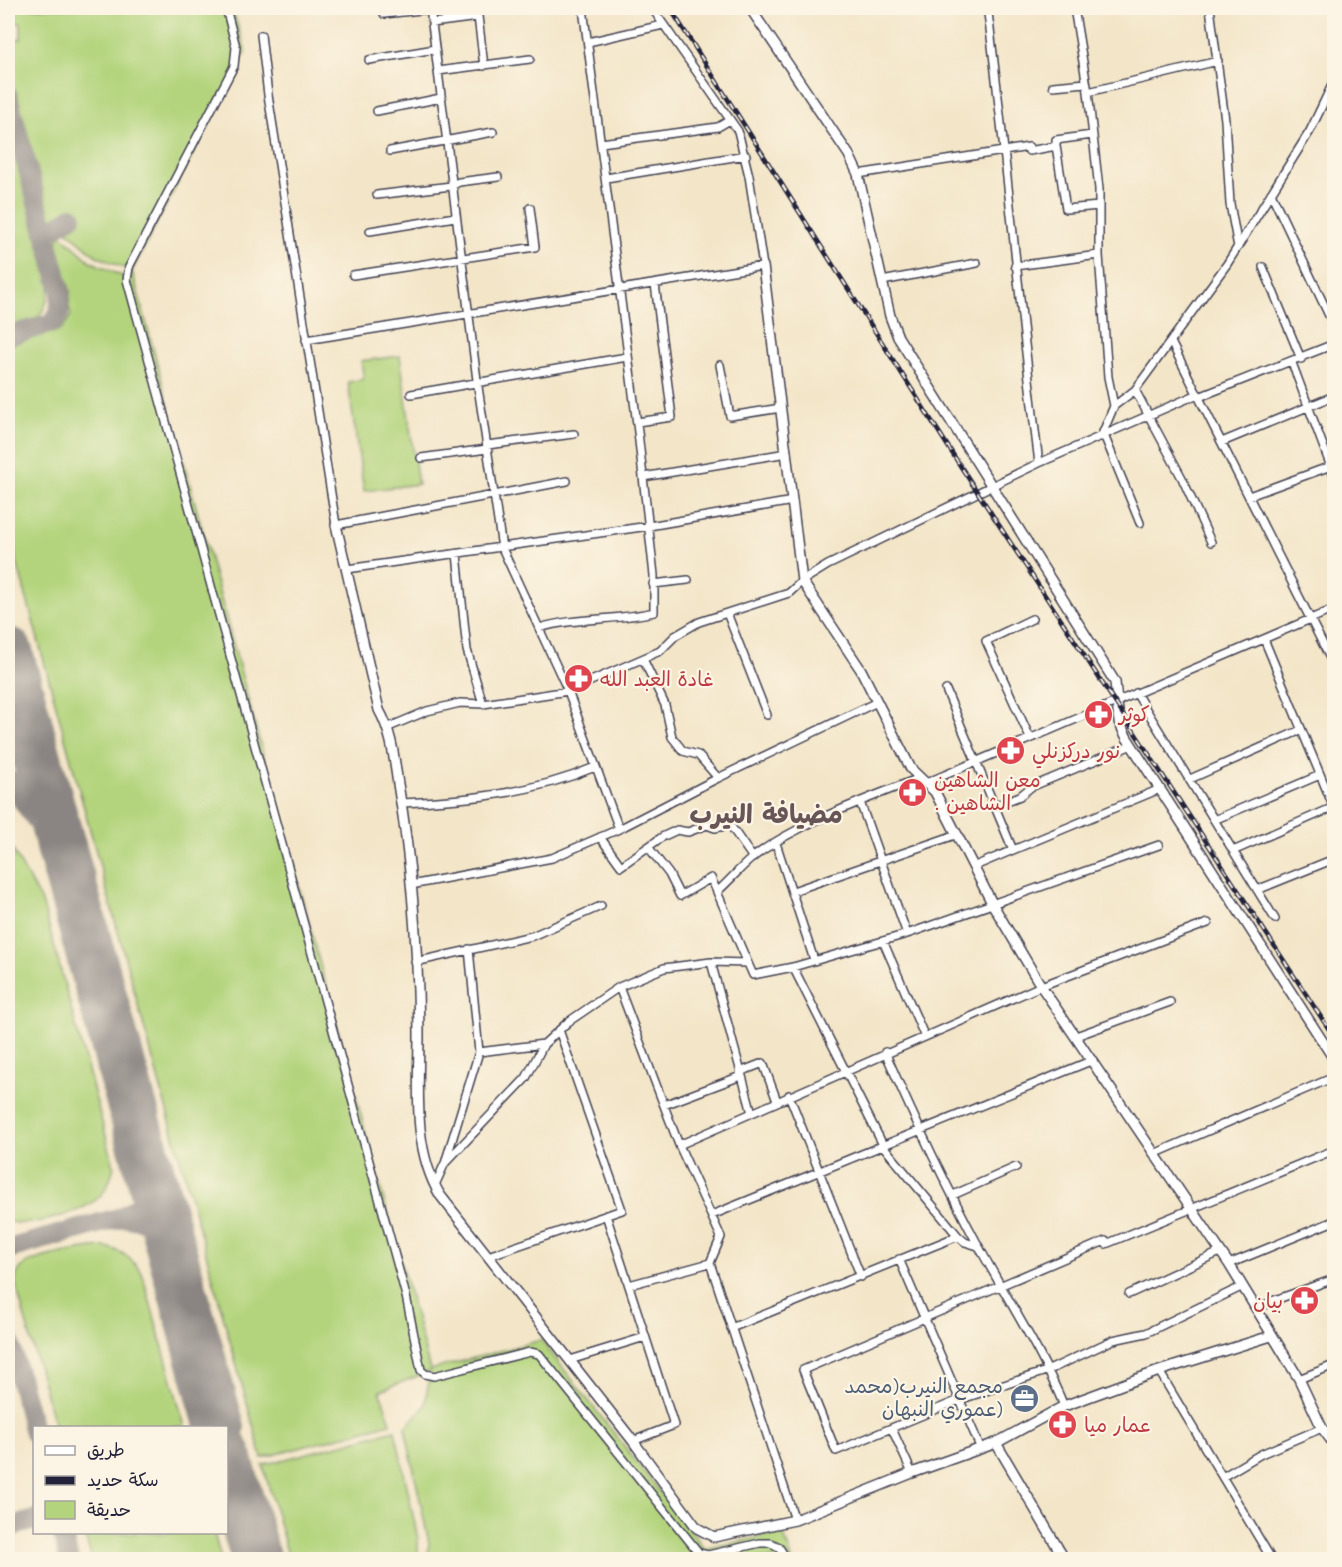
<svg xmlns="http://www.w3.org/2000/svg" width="1342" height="1567" font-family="Mali,'Playpen Sans Arabic',sans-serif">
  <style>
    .green { fill: #b3d47d; stroke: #6a7b5c; stroke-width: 1.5 }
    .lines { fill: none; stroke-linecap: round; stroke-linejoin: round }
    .taxiway { stroke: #8a8482; stroke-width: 20 }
    .runway { stroke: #8a8482; stroke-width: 50 }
    .street-casing { stroke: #413f50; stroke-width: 10 }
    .secondary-casing { stroke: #413f50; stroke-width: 12 }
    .street { stroke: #fff; stroke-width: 7 }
    .secondary { stroke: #fff; stroke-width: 9 }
    .rail-casing { stroke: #22223b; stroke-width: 4.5 }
    .rail { stroke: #fcf5e5; stroke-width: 2; stroke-dasharray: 7; stroke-linecap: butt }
    .labels { text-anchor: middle; stroke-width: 4.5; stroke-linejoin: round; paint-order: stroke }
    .health-label { font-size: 20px; fill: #be3a42; stroke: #fcf5e5; text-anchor: start }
    .service-label { font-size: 20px; fill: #4e5e75; stroke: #fcf5e5; text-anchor: end }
    .district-label { font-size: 26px; font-weight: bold; fill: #675558; stroke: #fcf5e5 }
  </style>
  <rect width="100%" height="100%" fill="#fcf5e5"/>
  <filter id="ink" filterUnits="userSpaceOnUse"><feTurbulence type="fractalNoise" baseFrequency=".0167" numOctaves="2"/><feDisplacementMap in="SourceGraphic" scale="12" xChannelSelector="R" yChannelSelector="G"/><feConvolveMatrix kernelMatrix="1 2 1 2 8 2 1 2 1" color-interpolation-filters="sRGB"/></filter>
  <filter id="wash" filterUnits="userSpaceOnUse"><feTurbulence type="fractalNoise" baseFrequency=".008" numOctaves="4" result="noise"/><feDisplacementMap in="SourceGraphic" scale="24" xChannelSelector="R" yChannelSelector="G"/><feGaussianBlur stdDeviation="1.35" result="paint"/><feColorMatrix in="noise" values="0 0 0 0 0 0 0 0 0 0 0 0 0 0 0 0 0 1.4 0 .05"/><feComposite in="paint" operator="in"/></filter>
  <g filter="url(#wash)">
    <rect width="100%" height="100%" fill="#f3e5c8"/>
    <path class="green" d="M8 8H232L246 52 132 271 430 1370 541 1340 705 1549 783 1532 792 1559H427L429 1543 405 1428 425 1406 430 1371 380 1391 391 1423 262 1458 8 530V343L62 329 71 315 54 250 60 234 90 261 121 276 131 271 95 255 45 211 8 76V38L21 39V23L8 22Z
      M8 123 51 279C47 313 41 322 8 331Z
      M400 356 418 484 364 491 348 382 364 379 361 361Z
      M8 841 43 905 114 1166C111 1178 107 1191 97 1199 80 1213 28 1229 8 1221Z
      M104 1247C122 1250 131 1258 142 1273L185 1427H55L15 1282C16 1276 19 1269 24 1265 37 1256 87 1248 104 1247Z
      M395 1430 418 1539V1559H289L263 1465Z
      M84 1533H214L221 1559H92Z"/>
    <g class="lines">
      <path class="taxiway" d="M8 96 61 292 59 313 53 323 8 336
        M45 233 72 217
        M8 780 42 828 68 874
        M122 1217 142 1203 152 1179
        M8 1249 122 1217 148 1222 168 1240
        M8 1335 34 1433
        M8 1528 34 1520
        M62 1532 69 1560"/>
      <path class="runway" d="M8 652 220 1428
        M226 1453 256 1560"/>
    </g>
  </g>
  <g filter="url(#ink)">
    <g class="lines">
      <defs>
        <path id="street" d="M226 8 236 47 234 66 129 267 127 280 406 1296 421 1370 425 1374 434 1376 530 1352 539 1354 699 1553 708 1555 760 1543H771L779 1547 787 1560
          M430 8 477 380 502 548 568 691 619 829
          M477 8 484 66
          M1074 8 1088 92 1099 189V255L1108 377 1114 406 1101 437
          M1210 8 1225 120 1230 204 1238 247
          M988 13C1007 163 1020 313 1039 463
          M384 14 430 9
          M432 23 478 17
          M261 35 268 95 336 525 567 481
          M588 42 663 25
          M369 60 435 49
          M438 71 530 59
          M1053 86 1086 83
          M1088 92 1218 61
          M377 111 441 98
          M601 143 718 127 730 120
          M1056 146 1066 209 1099 206
          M390 151 493 132
          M858 174 1029 147V151L1056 146V140L1092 135
          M606 178 746 155
          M1271 193 1334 326
          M377 195 451 186 459 182 498 177
          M370 231 455 217
          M1015 266 1099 255
          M1263 267 1301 359
          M353 275 535 247 530 208
          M882 281 977 263
          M306 340 763 266 749 176 738 131 652 8
          M1171 342 1334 666
          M1292 363 1334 475
          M720 365 730 416 781 408
          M1135 390 1182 478 1211 542
          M411 394 627 357
          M1199 397 1334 344
          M1114 406 1135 390 1227 264 1310 131 1334 81
          M637 422 672 417 655 284
          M1104 435 1140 523
          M1222 442 1334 396
          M487 445 574 434
          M421 458 487 449
          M643 477 787 453
          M1249 496 1331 466
          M457 554 467 650 483 704
          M347 569 649 526 793 501
          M653 584 688 580
          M727 613 767 715
          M539 628C576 617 616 621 654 612V575L638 432 583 8
          M1264 639 1334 808
          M643 659 665 705 672 737 683 751 698 755 718 778
          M946 690 1013 850 975 866
          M1136 693 1275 919
          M389 727 427 711 460 703 483 704 568 691 660 651 675 636 699 622 789 593 802 581 828 565 1039 463 1198 394
          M1030 738 986 641 1032 619
          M1190 779 1301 730
          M926 783 1334 609
          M860 802 907 934
          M402 803C468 800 534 793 595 767
          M994 806 1020 796 1031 787 1132 745
          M1214 820 1320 775
          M600 837 621 866 662 837 677 830 688 832 707 825 715 828 730 825 753 858
          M776 843 814 960
          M649 848 669 874 680 896 711 878 753 975 793 967 907 934 1159 845
          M1013 850 1160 789
          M1233 851 1334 807
          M411 885 552 858 619 829 718 778 877 702
          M719 890C730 880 740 868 752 858 794 825 869 798 920 778
          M1257 890 1334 859
          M793 891 958 834
          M883 941 924 1035
          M415 962 532 936 601 906
          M711 962 752 1113
          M793 967 884 1147 958 1236 965 1242 978 1246
          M619 987 679 1145 721 1237 710 1263 795 1520
          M1076 1036 1170 1002
          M479 1052 544 1044
          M885 1052C914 1118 944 1182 978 1245 1007 1299 1041 1350 1064 1406
          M740 1072 763 1063 777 1101
          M789 1095 861 1277
          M664 1105 741 1076
          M679 1145 1041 986 1208 923
          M1154 1154 1334 1077
          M446 1160 479 1052 469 949
          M435 1185 445 1163 526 1078 544 1044 568 1022 619 987 664 968 711 962 747 963
          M953 1195 1016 1167
          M606 1215 674 1425 633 1441
          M712 1215 1093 1060
          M1105 1241 803 1370 836 1451 959 1400 1049 1370 1113 1340 1146 1333 1241 1287
          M1106 1244 1334 1150
          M488 1256 622 1210 559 1030
          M899 1259 981 1449
          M1229 1264 1334 1221
          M629 1285 710 1263
          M1129 1294 1220 1252
          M1257 1309 1275 1300 1334 1279
          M731 1328 958 1236
          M570 1360 645 1337
          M1159 1371 1272 1560
          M1299 1379 1334 1365
          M892 1429 912 1473
          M1224 1476 1261 1454 1322 1428"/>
        <path id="secondary" d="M750 8 849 155 858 174 890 316 898 337 1115 682 1119 722 1127 738 1334 1059
          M763 266 802 581 861 670 911 769 935 792 993 905 1041 986 1229 1264 1299 1379 1322 1428 1334 1444
          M336 525 379 710C392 733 394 758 398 784 412 866 418 952 419 1034 419 1087 412 1148 440 1195L633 1441 697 1528 714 1537 795 1520 912 1473 996 1443 1064 1406 1159 1371 1271 1336
          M996 1443 1065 1560"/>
      </defs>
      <use href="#street" class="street-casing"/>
      <use href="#secondary" class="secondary-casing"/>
      <use href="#street" class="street"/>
      <use href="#secondary" class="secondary"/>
      <defs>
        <path id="rail" d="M670 8 961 467 1334 1037"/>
      </defs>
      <use href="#rail" class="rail-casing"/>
      <use href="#rail" class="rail"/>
    </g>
  </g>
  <defs>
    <symbol id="pharmacy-disc" viewBox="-11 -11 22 22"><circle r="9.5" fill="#e0444e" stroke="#fcf5e5"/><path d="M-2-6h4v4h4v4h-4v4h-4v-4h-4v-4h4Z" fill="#fff"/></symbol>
    <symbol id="office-disc" viewBox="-11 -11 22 22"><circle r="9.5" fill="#5c6f8a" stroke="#fcf5e5"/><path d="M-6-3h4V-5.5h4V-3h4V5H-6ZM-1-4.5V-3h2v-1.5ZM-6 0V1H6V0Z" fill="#fff"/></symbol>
  </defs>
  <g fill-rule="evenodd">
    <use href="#pharmacy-disc" x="562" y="662" width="33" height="33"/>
    <use href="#pharmacy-disc" x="1082" y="698" width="33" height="33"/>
    <use href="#pharmacy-disc" x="994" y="734" width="33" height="33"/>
    <use href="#pharmacy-disc" x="896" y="776" width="33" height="33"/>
    <use href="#pharmacy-disc" x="1288" y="1284" width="33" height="33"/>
    <use href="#office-disc" x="1008" y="1382" width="33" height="33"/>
    <use href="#pharmacy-disc" x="1046" y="1408" width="33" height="33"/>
  </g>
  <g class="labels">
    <g class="health-label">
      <text x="600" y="686">غادة العبد الله</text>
      <text x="1119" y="721">كوثر</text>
      <text x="1032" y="758">نور دركزنلي</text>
      <text x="934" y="787">معن الشاهين<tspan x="934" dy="23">. الشاهين</tspan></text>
      <text x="1283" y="1308" text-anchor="end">بيان</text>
      <text x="1084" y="1432">عمار ميا</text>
    </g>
    <g class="service-label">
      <text x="1003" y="1393">مجمع النيرب(محمد<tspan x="1003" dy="23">عموري النبهان)</tspan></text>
    </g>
    <g class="district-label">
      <text x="766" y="823">مضيافة النيرب</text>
    </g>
  </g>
  <rect width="1342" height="1567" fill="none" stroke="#fcf5e5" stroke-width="30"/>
  <rect x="33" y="1426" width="195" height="108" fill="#fcf5e5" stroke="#a5a1a1" stroke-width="1.5"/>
  <rect x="45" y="1446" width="30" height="9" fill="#ffffff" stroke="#a5a1a1" stroke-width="1.5"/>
  <text x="87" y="1456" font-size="18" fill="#22223b">طريق</text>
  <rect x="45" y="1476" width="30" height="9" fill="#22223b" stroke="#a5a1a1" stroke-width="1.5"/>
  <text x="87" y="1486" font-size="18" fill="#22223b">سكة حديد</text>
  <rect x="45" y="1501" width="30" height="18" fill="#b3d47d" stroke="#a5a1a1" stroke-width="1.5"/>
  <text x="87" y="1516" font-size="18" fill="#22223b">حديقة</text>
</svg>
